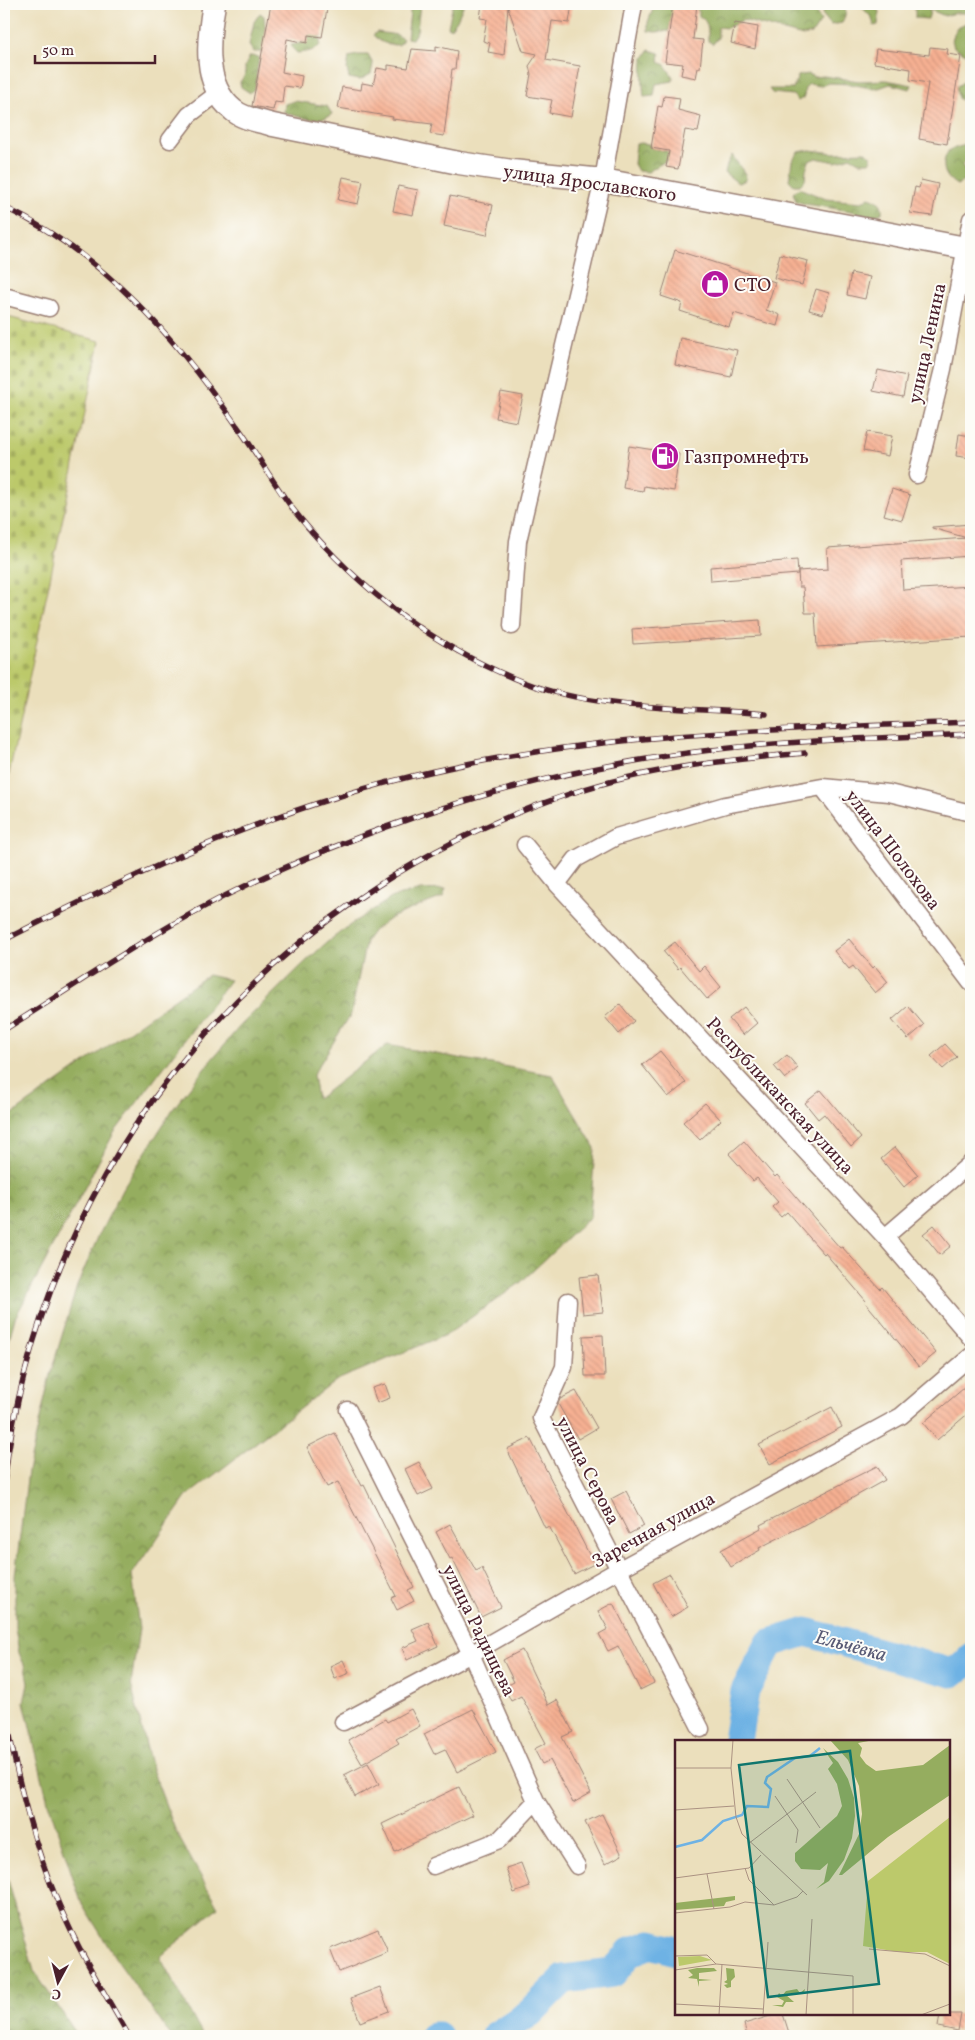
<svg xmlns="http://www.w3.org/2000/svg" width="975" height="2040" font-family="Vollkorn,serif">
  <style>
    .forest { fill: url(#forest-crowns); stroke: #706645 }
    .cemetery { fill: url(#cemetery-stones); stroke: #83744b }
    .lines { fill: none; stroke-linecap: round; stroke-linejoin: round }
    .river { stroke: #6eb2e4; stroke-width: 29 }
    .building { fill: url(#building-back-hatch) }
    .street-casing { stroke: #9a7f74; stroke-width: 19 }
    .secondary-casing { stroke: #9a7f74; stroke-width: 25 }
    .street { stroke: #fff; stroke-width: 16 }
    .secondary { stroke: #fff; stroke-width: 22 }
    .rail-casing { stroke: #4a1f2b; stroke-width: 5.5 }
    .rail { stroke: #fdfcf7; stroke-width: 4; stroke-dasharray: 11; stroke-linecap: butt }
    .labels { text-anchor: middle; stroke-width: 4; stroke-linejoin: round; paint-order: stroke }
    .street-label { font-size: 19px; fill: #4a1f2b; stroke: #fdfcf7 }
    .poi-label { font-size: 19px; fill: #4a1f2b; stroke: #fdfcf7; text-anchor: start }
    .water-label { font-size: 20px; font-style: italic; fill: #585a75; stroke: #fdfcf7 }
    .inset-river { fill: none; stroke: #6eb2e4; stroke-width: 2.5 }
    .inset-road { fill: none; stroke: #ab9282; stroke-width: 1 }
    .view { fill: #0f766e; fill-opacity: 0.15; stroke: #0f766e; stroke-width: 2.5 }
    .inset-edge { fill: none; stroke: #4a1f2b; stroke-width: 2.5 }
  </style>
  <defs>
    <pattern id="forest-crowns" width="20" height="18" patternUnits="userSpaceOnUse" patternTransform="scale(1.25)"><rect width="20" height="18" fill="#95ad5f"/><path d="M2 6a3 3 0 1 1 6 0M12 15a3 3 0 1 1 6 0" fill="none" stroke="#7c8c4f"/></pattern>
    <pattern id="cemetery-stones" width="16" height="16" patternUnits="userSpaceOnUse" patternTransform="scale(1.25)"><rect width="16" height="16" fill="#bcc96b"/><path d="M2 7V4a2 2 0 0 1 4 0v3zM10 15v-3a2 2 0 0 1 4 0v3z" fill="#a3ac5d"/></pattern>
    <pattern id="building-back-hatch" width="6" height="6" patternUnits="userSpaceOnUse" patternTransform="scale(1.25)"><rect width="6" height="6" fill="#f6b092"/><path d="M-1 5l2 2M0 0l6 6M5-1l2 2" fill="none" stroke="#d4977e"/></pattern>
  </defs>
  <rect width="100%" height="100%" fill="#fdfcf7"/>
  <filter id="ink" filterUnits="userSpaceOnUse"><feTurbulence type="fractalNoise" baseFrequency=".02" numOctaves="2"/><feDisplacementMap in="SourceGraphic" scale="10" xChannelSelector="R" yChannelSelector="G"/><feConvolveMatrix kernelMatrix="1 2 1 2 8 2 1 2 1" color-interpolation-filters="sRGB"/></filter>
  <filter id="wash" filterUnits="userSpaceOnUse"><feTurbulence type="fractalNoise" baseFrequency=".0096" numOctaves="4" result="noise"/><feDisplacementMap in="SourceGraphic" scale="20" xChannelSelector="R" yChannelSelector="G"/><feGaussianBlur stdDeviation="1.12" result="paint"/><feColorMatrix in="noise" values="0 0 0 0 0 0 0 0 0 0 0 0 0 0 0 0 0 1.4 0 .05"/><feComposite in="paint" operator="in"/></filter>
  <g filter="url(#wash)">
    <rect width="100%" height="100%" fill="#ebdfbc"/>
    <path class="forest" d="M411 4H420L417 31 412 39 407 38Z
      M453 4H464L457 20 450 29 448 27Z
      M655 4H714L742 10 749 4H773L807 9 817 14 821 21 812 34 803 36 743 20 727 28 718 27V38L713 44 708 41C708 30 709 21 699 16V11L690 6 674 5 669 31 655 32 648 31V22Z
      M820 4H844L846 13 842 23 831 25 822 14 824 5Z
      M859 4H875L876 9 879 11 878 25 874 26 872 18Z
      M909 4H953L955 7 971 8V57L954 47 952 40 957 27 964 24 969 19 966 13H955L945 16 928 9 930 12 928 19 915 18V10Z
      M260 13 264 16 266 35 263 52H253L249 45 254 22Z
      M377 32 397 35 403 39 399 45C388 45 380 43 373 35Z
      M309 33 320 34V45C314 52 306 52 297 53L291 47V45L307 42Z
      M649 50 660 53 659 62 665 65 673 77V81L656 84 654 96 644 97C643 93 642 65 643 61 644 57 647 54 649 50Z
      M357 55H368L373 64 371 74 360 80 349 78 347 69 349 57Z
      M250 56 259 57 255 88 250 93 241 87 240 82 245 75V66Z
      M808 74 814 77 824 76 859 81 886 80 912 85 910 89 890 84 879 88H870L851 84 829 83 820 86 809 84 805 88 804 97 798 101 793 95 772 93 769 89H793L798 76Z
      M971 81V102L965 103 958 98 956 87 963 82Z
      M295 101 327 106 332 114C319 124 299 117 284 112L285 104Z
      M640 143 649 144 651 148 672 152 671 160H667L648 172 638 171 634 164 636 144Z
      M965 145 969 153 966 161 962 165 966 172 964 181 957 185C943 177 940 164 949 150Z
      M810 150 834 153 865 152 870 155 871 159 869 162H859L850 157 836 162 816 158 809 161 806 170 805 180 800 185H794L789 180 792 161 798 152Z
      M732 155 745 174 746 180 738 183 725 173 727 164Z
      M799 188 826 199 862 202 869 197C878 200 883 203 882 213L873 216 851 211 805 204 796 201 793 193Z
      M446 889 443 897 409 910 391 918 374 930 366 941 351 1014 313 1075 317 1099 387 1045 552 1075 595 1148 590 1217 520 1283 448 1334 337 1380 187 1496 132 1574 139 1629 131 1684 152 1769 176 1832 218 1907 160 1957 203 2036H171L116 1959 81 1902 48 1802 24 1702 28 1684 25 1667 19 1653 15 1628V1576L28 1471 50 1375 77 1286 98 1237 124 1186 173 1109 212 1059 240 1026 302 965 326 943 357 920 393 897 420 890Z
      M208 975 230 980 114 1133 15 1318 4 1358V1120Z
      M4 1866 34 1971 78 2036H4Z"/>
    <path class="cemetery" d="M4 316 100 341 4 798Z"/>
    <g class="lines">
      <path class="river" d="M737 1741 745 1691 770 1643 806 1632 952 1673 971 1660V1657
        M434 2036H438
        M495 2036 530 2013 564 1979 613 1973 630 1952 651 1944 676 1951"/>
    </g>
    <g id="blocks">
      <path class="building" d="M271 4H292L327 9 322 37 308 35 307 43 287 39 282 72 302 76 300 88 284 86 282 103 275 102 273 110 252 106Z
        M482 4H572L569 23 552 21 546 60 580 66 571 117 549 113 552 100 527 96 531 74 529 66 537 54 523 51 508 7 504 55 488 52 490 43 483 41 487 19 480 18Z
        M673 4H697L693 39 703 40 700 68H698L696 78 681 75 683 64 665 62Z
        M735 23 758 27 755 49 731 43Z
        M436 46 457 51 455 69H452L444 136 430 134 432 124 392 119 393 117 338 108 342 87 361 90 362 83 373 85 377 68 388 70V65L408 68 412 49 436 51Z
        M930 47 948 49 947 54 961 56 947 144 919 139 928 83 910 80 911 69 874 63 876 49 929 55Z
        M664 96 680 98 678 110 701 116 698 132 685 130 678 169 666 167 669 151 651 148 658 106 662 107Z
        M343 177 363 181 358 204 338 200Z
        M921 180 938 184 932 216 910 213 915 187 919 188Z
        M398 186 418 190 413 215 393 211Z
        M450 196 493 205 487 235 444 226Z
        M675 250 775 282 766 310 780 315 777 326 734 313 729 327 680 311 682 303 661 296Z
        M780 254 808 261 802 285 774 278Z
        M851 273 870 277 865 299 847 295Z
        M816 289 829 293 823 314 809 310Z
        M680 338 737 350 731 377 675 365Z
        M878 370 907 376 903 397 873 391Z
        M501 392 523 396 517 422 496 418Z
        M867 432 892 436 888 456 863 451Z
        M959 434 971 436V458L956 456Z
        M629 446 679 454 674 491 644 486 643 491 623 488Z
        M892 489 910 495 902 520 884 515Z
        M971 524V556L901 561 903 590 971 586V637L817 647 815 613H805L803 587H799L798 571 828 569 827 548 967 538 932 528V527Z
        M797 560 798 574 711 581 710 567Z
        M760 620 761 636 633 644 632 629Z
        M849 939 873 968 875 966 888 982 875 993 853 966 849 969 834 951Z
        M675 942 699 971 704 966 721 987 707 999 680 967 678 969 663 951Z
        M620 1004 634 1021 619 1034 605 1017Z
        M908 1006 924 1025 908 1039 892 1020Z
        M744 1007 757 1023 743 1035 729 1019Z
        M945 1044 957 1057 943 1069 931 1056Z
        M660 1051 686 1083 668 1097 642 1065Z
        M787 1055 798 1068 785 1079 774 1066Z
        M821 1090 861 1138 851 1147 824 1114 818 1119 805 1103Z
        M705 1103 721 1120 700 1140 683 1122Z
        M744 1141 775 1177 777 1175 840 1248 842 1247 880 1289 882 1287 936 1353 919 1367 865 1302 866 1301 825 1253 824 1254 787 1212 781 1217 772 1207 778 1202 757 1178 753 1181 729 1154Z
        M895 1147 918 1175 904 1187 881 1159Z
        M934 1225 951 1246 940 1255 923 1234Z
        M598 1275 603 1312 583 1314 579 1277Z
        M603 1335 605 1376H585L583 1336Z
        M971 1382V1411L937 1440 923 1423Z
        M385 1384 390 1398 377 1403 372 1388Z
        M576 1391 597 1428 578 1439 558 1404 560 1399Z
        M832 1407 842 1427 770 1464 759 1445Z
        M335 1433 362 1486 364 1485 414 1587 408 1590 414 1601 397 1610 391 1598 396 1596 338 1482 327 1487 307 1447Z
        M530 1438 594 1564 574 1574 549 1526 545 1528 507 1449Z
        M419 1462 433 1489 418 1496 405 1469Z
        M877 1466 885 1480 800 1527 759 1548 760 1550 731 1567 721 1550 761 1528 760 1525Z
        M626 1491 644 1526 629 1534 611 1499Z
        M450 1524 476 1571 482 1568 501 1607 481 1617 452 1558 450 1559 436 1532Z
        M670 1574 688 1607 671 1617 653 1583Z
        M613 1603 654 1683 640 1690 618 1646 608 1651 599 1634 608 1629 598 1611Z
        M428 1622 438 1646 407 1660 402 1648 418 1641 412 1629Z
        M522 1650 548 1705 557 1700 573 1732 562 1737 591 1793 573 1803 550 1760 542 1764 534 1749 546 1743 521 1696 511 1701 504 1687 514 1682 503 1660Z
        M343 1660 349 1673 335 1679 330 1666Z
        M411 1709 420 1726 396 1739 399 1743 362 1764 348 1740 385 1719 387 1722Z
        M473 1709 496 1752 457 1772 445 1749 434 1754 424 1734Z
        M368 1763 379 1784 355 1797 344 1775Z
        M459 1787 473 1815 395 1852 382 1824Z
        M602 1814 622 1855 605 1864 585 1822Z
        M521 1863 530 1887 514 1893 506 1868Z
        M378 1929 388 1952 339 1972 330 1949Z
        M380 1987 389 2011 360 2022 351 1998Z
        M777 2014H783L790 2036H747L744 2024Z
        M940 2014H961L958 2031 938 2027Z"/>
    </g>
  </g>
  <g filter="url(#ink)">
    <use href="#blocks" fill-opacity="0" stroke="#9a7f74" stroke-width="1"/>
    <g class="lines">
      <defs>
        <path id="street" d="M170 140 189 115 218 93
          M4 296 49 308
          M917 475 943 369 971 219
          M512 626 518 541 603 180 634 4
          M822 787 971 983
          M525 845 557 884 885 1237 971 1338
          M557 884 576 859 616 837 725 805 822 787 889 793 971 813
          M885 1237 971 1163
          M568 1301 564 1367 541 1418 701 1729
          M348 1410 471 1654 536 1801 577 1866
          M343 1722 471 1654 618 1570 901 1416 971 1356
          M433 1866 499 1840 536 1801"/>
        <path id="secondary" d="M214 4C208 38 202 85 233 110 243 119 260 121 273 125L459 163 512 171 603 180 971 249"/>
      </defs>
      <use href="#street" class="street-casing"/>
      <use href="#secondary" class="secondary-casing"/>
      <use href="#street" class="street"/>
      <use href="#secondary" class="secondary"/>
      <defs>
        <path id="rail" d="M4 207C103 254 176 338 237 426 259 456 276 489 300 518 359 590 436 648 523 682 598 711 687 707 766 714
          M4 940C143 869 281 805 434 771 611 731 792 729 971 722
          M4 1030C82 981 159 927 243 887 387 818 545 770 703 751 792 740 882 738 971 734
          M4 1483C42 1162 266 893 572 793 648 768 725 760 805 753
          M4 1700C16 1780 36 1860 72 1933 89 1969 110 2002 129 2036"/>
      </defs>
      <use href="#rail" class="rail-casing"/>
      <use href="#rail" class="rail"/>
    </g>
  </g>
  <defs>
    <symbol id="shop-disc" viewBox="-11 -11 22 22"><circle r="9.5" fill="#b5179e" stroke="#fdfcf7"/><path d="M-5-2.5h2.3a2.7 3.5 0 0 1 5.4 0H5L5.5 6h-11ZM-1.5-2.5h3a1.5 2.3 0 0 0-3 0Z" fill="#fff"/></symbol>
    <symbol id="fuel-disc" viewBox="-11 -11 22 22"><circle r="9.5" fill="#b5179e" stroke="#fdfcf7"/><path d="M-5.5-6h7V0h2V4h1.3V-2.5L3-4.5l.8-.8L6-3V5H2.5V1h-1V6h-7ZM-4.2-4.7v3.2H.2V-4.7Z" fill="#fff"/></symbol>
  </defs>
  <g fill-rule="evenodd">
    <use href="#shop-disc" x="699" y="268" width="32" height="32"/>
    <use href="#fuel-disc" x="649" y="440" width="32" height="32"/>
  </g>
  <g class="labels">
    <g class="street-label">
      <text transform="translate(590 182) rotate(8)" y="7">улица Ярославского</text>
      <text transform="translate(926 343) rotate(-78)" y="7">улица Ленина</text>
      <text transform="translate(894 849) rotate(53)" y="7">улица Шолохова</text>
      <text transform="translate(781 1095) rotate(47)" y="7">Республиканская улица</text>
      <text transform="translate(589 1470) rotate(63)" y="7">улица Серова</text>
      <text transform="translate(653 1529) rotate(-29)" y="7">Заречная улица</text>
      <text transform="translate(480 1630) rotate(64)" y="7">улица Радищева</text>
    </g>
    <g class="poi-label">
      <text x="734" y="291">СТО</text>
      <text x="684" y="463">Газпромнефть</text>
    </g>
    <g class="water-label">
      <text transform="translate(851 1645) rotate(15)" y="7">Ельчёвка</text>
    </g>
  </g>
  <g transform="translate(675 1740)">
    <rect width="275" height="275" fill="#ebdfbc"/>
    <path d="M25 216 37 220 4 226 3 217Z" fill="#bcc96b"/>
    <path d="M155 0H199L183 3 187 8 185 16 191 24 201 31 248 25 275 5V55L213 97 167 135H164L184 94 187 74 184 46 173 20ZM148 8 163 22 173 39 179 58 180 76 177 98 169 120 154 141 141 149 149 142 153 123 145 130 126 129 120 121V113L162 76 167 66 162 44 153 29 158 23ZM60 156V160L51 162 49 166 0 170V163ZM22 228H39L42 231 24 233V239L37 240 24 241V247L22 239 13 238 18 235 13 230ZM51 228 59 229 60 237 56 241V247L52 248 49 245 53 244 49 242 52 240ZM122 249 125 253 130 249 129 253 110 254 119 262H111L108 267 97 265H107L109 261 102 257 104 253 107 256 111 251Z" fill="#95ad5f"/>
    <path d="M275 77V224L252 212H223L188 206 193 141Z" fill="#bcc96b"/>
    <path class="inset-river" d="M0 107 27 100 48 81 67 75 72 66 93 67 96 49 90 43 92 37 120 18 135 16 145 8"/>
    <path class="inset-road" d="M0 28H56L58 0M56 28 61 77 67 94 132 155M112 39 145 88M100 56 123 90 121 103M0 70 59 66M73 104 141 52M70 128 74 140 99 165M32 134 39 169M0 138 74 128 86 115M0 173 55 167 70 162 99 165 122 157 128 151M194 209 250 214 275 226M0 216 32 215 41 224M0 221V253M0 230 41 224 178 236M0 264 88 269M44 275 47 224M88 275 93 202M131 275 137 179M178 275V236M246 275 275 264"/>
    <path class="view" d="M175 11 204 244 93 257 64 25Z"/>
    <rect width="275" height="275" class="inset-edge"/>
  </g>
  <rect width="975" height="2040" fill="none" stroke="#fdfcf7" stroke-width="20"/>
  <g transform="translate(58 1982) rotate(187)" stroke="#fdfcf7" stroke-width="4" paint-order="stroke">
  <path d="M0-4L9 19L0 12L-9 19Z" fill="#4a1f2b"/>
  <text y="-8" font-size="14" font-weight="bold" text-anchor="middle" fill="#4a1f2b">С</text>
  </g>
  <path d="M35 55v8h120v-8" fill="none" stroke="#4a1f2b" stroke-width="2.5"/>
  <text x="42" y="55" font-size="15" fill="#4a1f2b" stroke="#fdfcf7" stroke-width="4" paint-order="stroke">50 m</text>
</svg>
